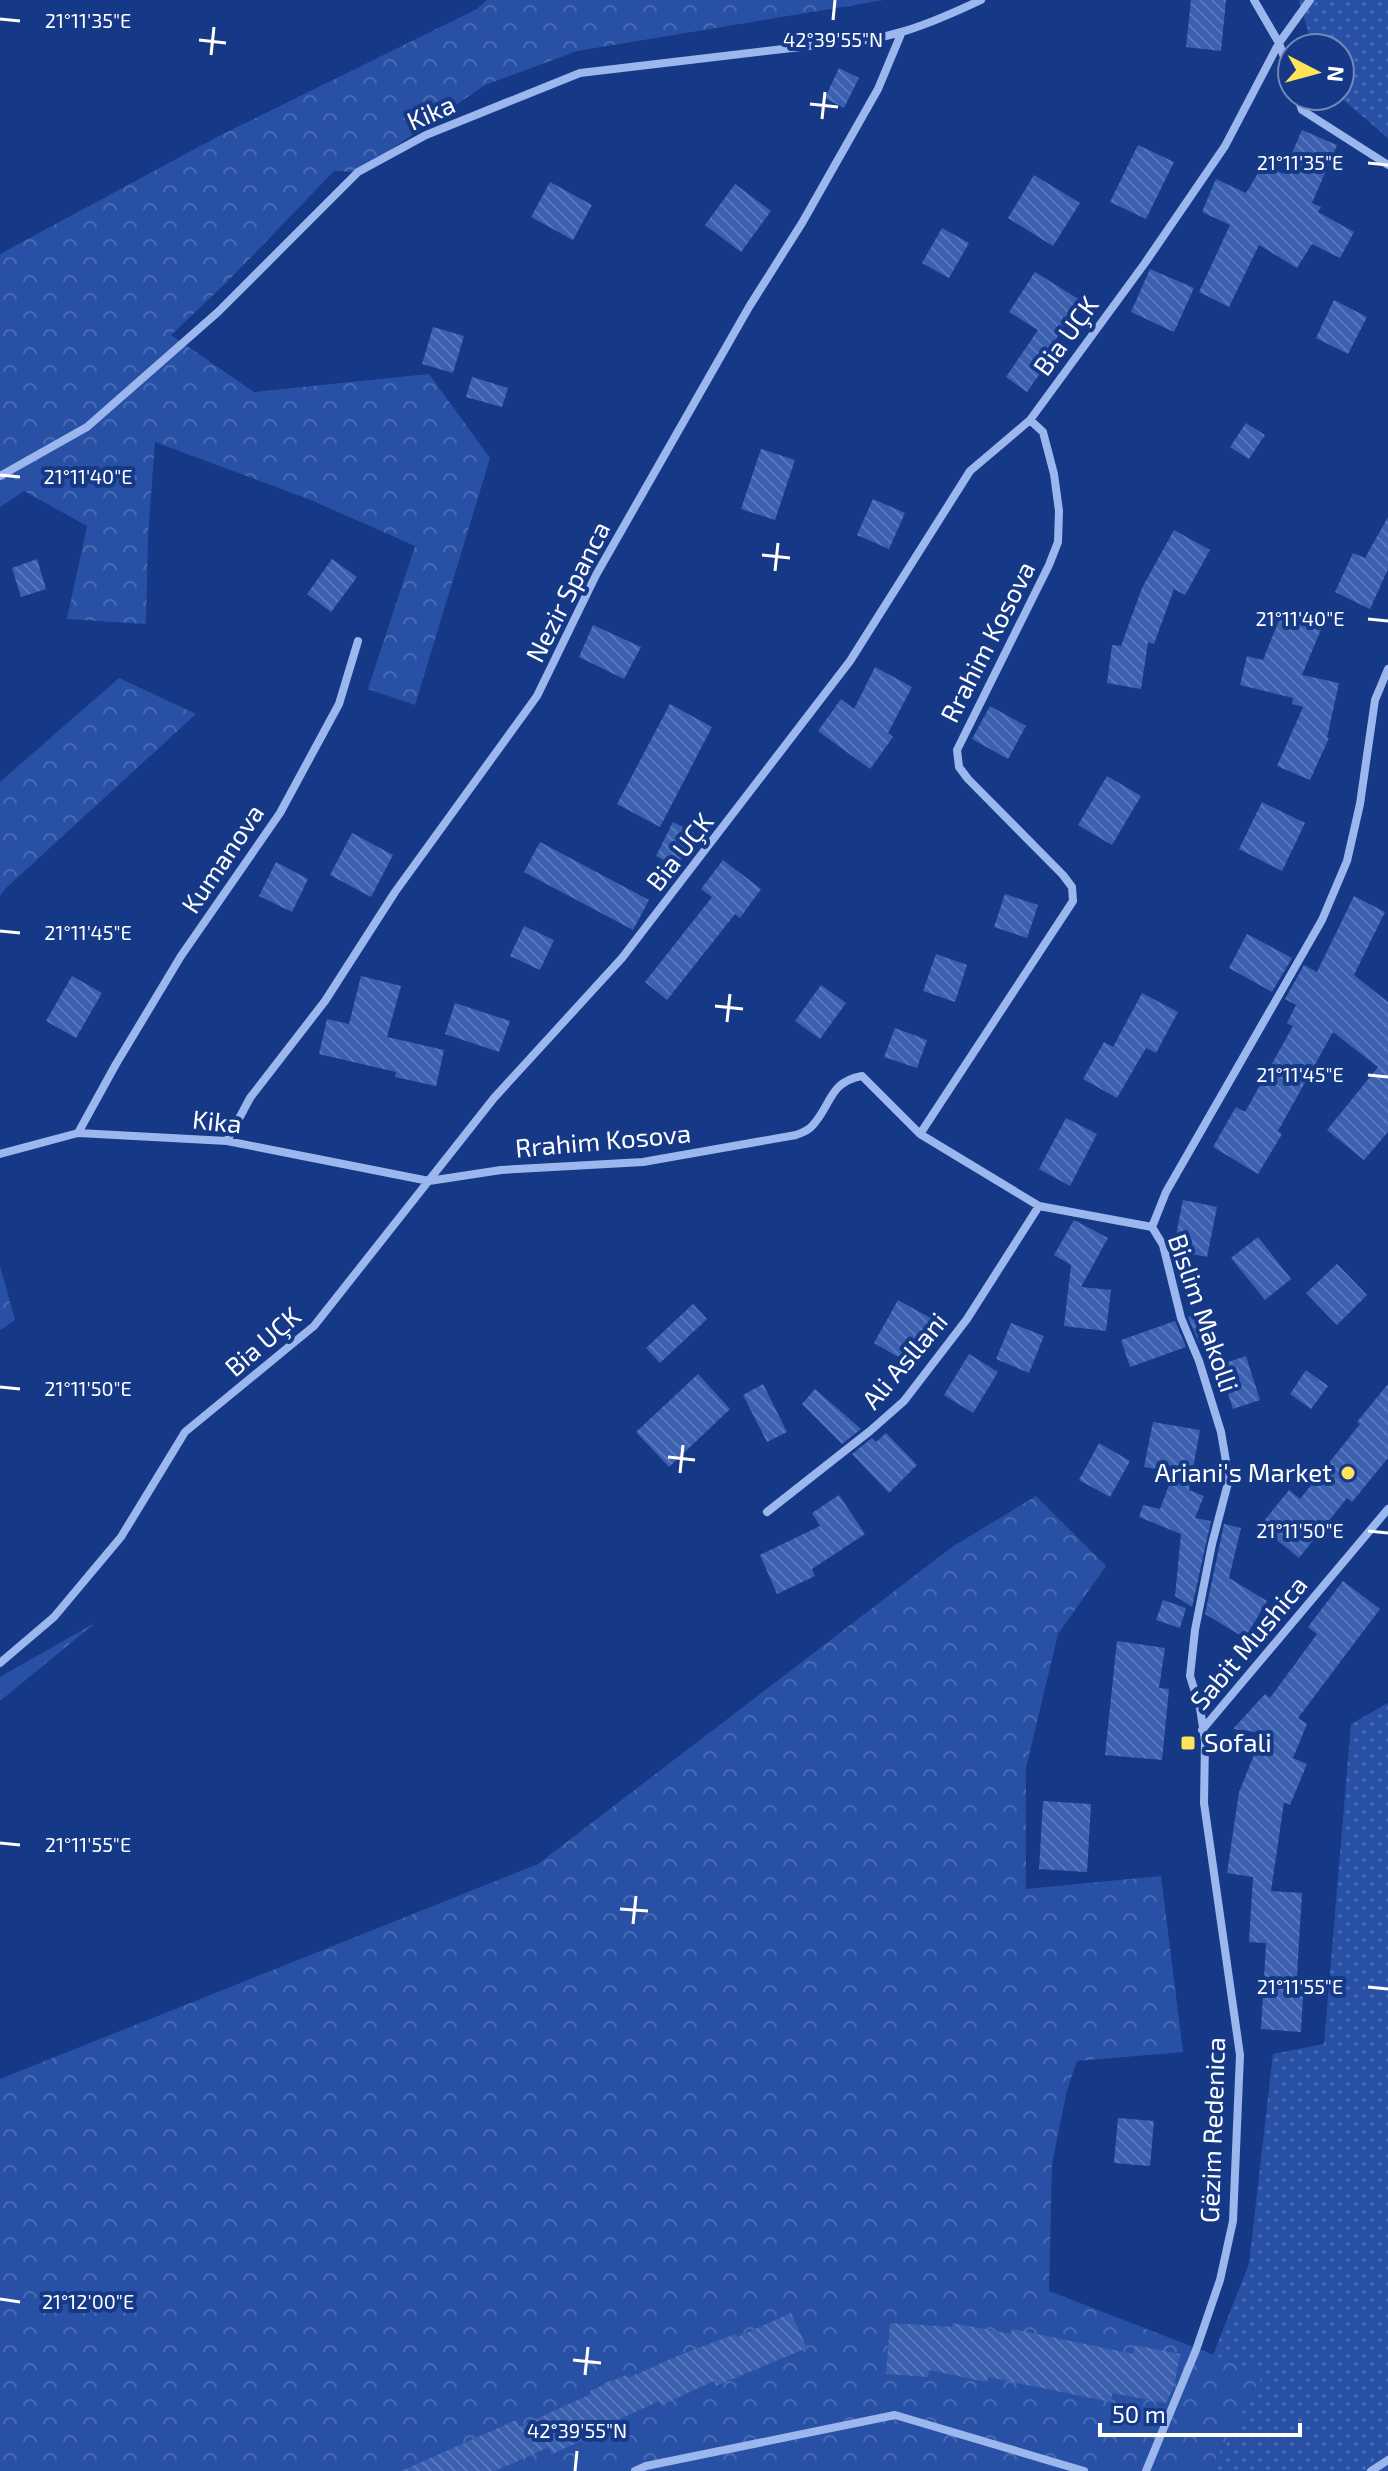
<svg xmlns="http://www.w3.org/2000/svg" width="1388" height="2471" font-family="'Exo 2',sans-serif">
  <style>
    .grass { fill: url(#grass-dots) }
    .forest { fill: url(#forest-crowns) }
    .building { fill: url(#building-back-hatch) }
    .lines { fill: none; stroke-linecap: round; stroke-linejoin: round }
    .street { stroke: #9cb7ee; stroke-width: 8 }
    .ticks { fill: none; stroke: #fff; stroke-width: 3 }
    .poi-dot { fill: #ffe359; stroke: #163987; stroke-width: 3 }
    .labels { text-anchor: middle; stroke-width: 8; stroke-linejoin: round; paint-order: stroke }
    .street-label { font-size: 26px; fill: #fff; stroke: #163987 }
    .poi-label { font-size: 26px; fill: #fff; stroke: #163987; text-anchor: end }
    .ticks-label { font-size: 20px; text-anchor: middle; fill: #fff; stroke: #163987; stroke-width: 8; stroke-linejoin: round; paint-order: stroke }
  </style>
  <defs>
    <pattern id="grass-dots" width="8" height="8" patternUnits="userSpaceOnUse" patternTransform="scale(2)"><rect width="8" height="8" fill="#2851a6"/><path d="M2 2h.1M6 6h.1" fill="none" stroke="#486bb3" stroke-width="1.8" stroke-linecap="round"/></pattern>
    <pattern id="forest-crowns" width="20" height="18" patternUnits="userSpaceOnUse" patternTransform="scale(2)"><rect width="20" height="18" fill="#2851a6"/><path d="M2 6a3 3 0 1 1 6 0M12 15a3 3 0 1 1 6 0" fill="none" stroke="#486bb3"/></pattern>
    <pattern id="building-back-hatch" width="6" height="6" patternUnits="userSpaceOnUse" patternTransform="scale(2)"><rect width="6" height="6" fill="#3a60af"/><path d="M-1 5l2 2M0 0l6 6M5-1l2 2" fill="none" stroke="#5878bb"/></pattern>
  </defs>
  <rect width="100%" height="100%" fill="#163987"/>
  <path class="grass" d="M1299 0H1388V138L1339 96 1340 48H1313Z
    M1388 1703V2471H1209L1263 2374 1213 2355 1249 2264 1273 2054 1324 2044 1351 1724Z"/>
  <path class="forest" d="M487 0H884L577 51 485 85 358 172 334 171 226 283 171 335 254 392 429 374 490 458 415 705 368 689 415 546 311 500 155 442 148 536 146 624 67 619 87 526 24 491 0 507V254L219 136 477 9Z
    M119 678 196 714 6 888 0 896V782Z
    M0 1266 15 1320 0 1330Z
    M1036 1496 1106 1566 1058 1634 1026 1768V1889L1161 1876 1183 2052 1077 2061 1067 2090 1052 2164 1049 2291 1263 2374 1209 2471H0V2079L538 1864 952 1547Z
    M95 1623 0 1701V1677Z"/>
  <path class="building" d="M1191 0H1226L1221 51 1186 47Z
    M839 68 859 78 844 108 825 98Z
    M1302 130 1337 145 1312 203 1321 207 1318 212 1354 232 1340 258 1312 244 1297 268 1259 245 1229 307 1199 292 1230 225 1202 212 1216 179 1246 193 1264 163 1283 174Z
    M1138 145 1174 162 1146 219 1110 202Z
    M1034 175 1080 203 1053 246 1008 218Z
    M550 182 592 205 573 240 531 217Z
    M735 184 771 211 741 252 705 225Z
    M942 228 969 243 949 278 922 263Z
    M1150 269 1194 288 1174 332 1131 312Z
    M1035 272 1080 300 1048 352 1053 355 1027 392 1006 377 1038 330 1009 312Z
    M1334 300 1367 317 1348 354 1316 338Z
    M433 327 464 336 453 373 422 364Z
    M472 377 508 388 502 407 466 397Z
    M1246 423 1265 435 1249 459 1230 447Z
    M761 449 795 460 775 520 741 509Z
    M873 499 905 513 889 549 857 535Z
    M1388 517V569L1370 609 1335 592 1353 553 1365 558Z
    M1174 530 1210 550 1185 595 1174 589 1154 644 1148 642 1141 689 1107 683 1112 645 1121 646 1142 588Z
    M37 559 46 589 21 597 12 568Z
    M332 559 357 577 331 612 307 594Z
    M1283 610 1322 627 1302 675 1339 683 1327 738H1329L1310 780 1277 766 1303 707 1292 704 1293 698 1240 685 1247 656 1263 660Z
    M593 625 641 647 624 679 579 657Z
    M875 667 912 687 888 733 893 737 870 769 818 731 841 699 854 709Z
    M670 704 712 727 660 827 617 804Z
    M990 706 1026 726 1008 759 972 739Z
    M1107 776 1141 796 1112 845 1078 825Z
    M1262 802 1305 823 1282 871 1239 849Z
    M673 822 694 833 677 867 656 856Z
    M352 833 393 855 371 897 330 875Z
    M540 842 649 900 633 930 524 872Z
    M723 860 761 889 740 918 735 914 667 1000 645 982 712 897 701 889Z
    M276 862 308 879 292 912 259 896Z
    M1005 894 1038 905 1027 938 994 927Z
    M1354 896 1385 912 1354 975 1388 1002V1132L1364 1160 1327 1130 1378 1067 1333 1032 1278 1131 1282 1134 1258 1174 1213 1147 1236 1107 1245 1112 1293 1026 1287 1023 1296 1005 1285 999 1304 965 1317 972Z
    M524 926 554 940 540 970 510 956Z
    M1247 934 1292 958 1272 992 1229 968Z
    M936 954 967 965 955 1002 923 991Z
    M72 976 102 993 76 1038 46 1021Z
    M361 976 401 986 387 1037 444 1050 436 1086 395 1077 396 1072 319 1054 327 1019 349 1024Z
    M821 985 846 1003 820 1039 795 1021Z
    M1142 993 1178 1012 1156 1053 1146 1048 1117 1098 1083 1079 1104 1042 1113 1047Z
    M455 1003 510 1021 499 1052 445 1034Z
    M895 1028 927 1040 917 1068 884 1057Z
    M1066 1118 1097 1134 1070 1186 1039 1169Z
    M1183 1200 1217 1207 1207 1257 1173 1250Z
    M1074 1220 1108 1238 1081 1287 1111 1290 1106 1331 1064 1326 1071 1265 1054 1255Z
    M1258 1237 1291 1279 1265 1300 1231 1258Z
    M1337 1264 1367 1295 1337 1325 1306 1293Z
    M898 1300 934 1320 910 1364 874 1343Z
    M693 1304 707 1319 660 1363 646 1348Z
    M1204 1311 1212 1338 1199 1343 1188 1317Z
    M1175 1321 1186 1347 1130 1367 1121 1340Z
    M1011 1323 1044 1336 1029 1373 996 1359Z
    M969 1354 998 1372 973 1413 944 1395Z
    M1246 1356 1260 1400 1233 1409 1219 1365Z
    M1306 1370 1328 1386 1311 1409 1290 1394Z
    M698 1374 730 1409 669 1467 636 1432Z
    M763 1384 787 1432 767 1442 743 1395Z
    M1388 1384V1458L1352 1502 1347 1498 1299 1558 1260 1526 1289 1490 1300 1499 1360 1424 1357 1422Z
    M815 1389 861 1429 842 1444 802 1404Z
    M1153 1422 1200 1430 1189 1490 1204 1496 1195 1518 1211 1521 1192 1607 1175 1596 1181 1534 1139 1517 1143 1505 1160 1509 1174 1472 1144 1467Z
    M886 1433 917 1465 889 1493 852 1454 872 1438 876 1442Z
    M1099 1443 1130 1461 1110 1497 1079 1480Z
    M839 1495 865 1534 812 1569 815 1576 777 1594 760 1555 820 1526 812 1513Z
    M1224 1524 1241 1528 1229 1578 1267 1601 1245 1638 1205 1614Z
    M1343 1581 1380 1609 1298 1718 1307 1724 1293 1758 1307 1764 1290 1805 1284 1802 1271 1891 1302 1893 1297 1976H1304L1301 2032 1261 2029 1266 1943 1249 1942 1253 1877 1227 1873 1239 1792 1263 1733 1233 1729 1265 1694 1270 1698 1317 1634 1308 1627Z
    M1163 1600 1186 1608 1180 1628 1156 1620Z
    M1117 1641 1165 1648 1159 1688 1169 1689 1162 1760 1105 1755Z
    M1043 1801 1091 1804 1087 1872 1039 1869Z
    M1118 2118 1154 2121 1150 2166 1114 2163Z
    M791 2313 807 2348 716 2386 714 2381 661 2405 659 2401 587 2434 589 2437 552 2454 549 2447 495 2471H401L516 2420 519 2427 591 2394 590 2391 626 2375 628 2378 682 2354 736 2334 737 2337Z
    M890 2323 952 2327 953 2323 1011 2334 1012 2329 1133 2354 1135 2345 1180 2354 1174 2386 1166 2403 1112 2393 1111 2402 988 2377 987 2382 929 2370 928 2377 886 2374Z"/>
  <g class="lines">
    <path class="street" d="M1254 0 1279 43 1292 80
      M1297 96 1302 110 1388 165
      M0 476 87 427 218 312 358 172 426 135 580 73 826 44C888 41 926 26 981 0
      M78 1133 116 1064 181 956 280 813 339 704 358 641
      M920 1134 1073 901 1072 887 1063 875 968 779 959 767 957 750 1049 565 1058 542 1059 511 1054 474 1043 432 1030 420
      M227 1141 250 1098 325 1001 395 892 537 696 596 575 749 307 802 223 878 89 901 34
      M0 1154 78 1133 227 1141 429 1181 501 1170 643 1162 796 1135C802 1133 809 1130 813 1125 832 1104 829 1082 862 1076L920 1134 1039 1206 1152 1227
      M767 1512 870 1431 904 1401 967 1319 1039 1206
      M0 1663 54 1617 121 1537 185 1432 314 1326 494 1098 622 958 850 661 970 471 1030 420 1145 263 1225 146 1279 43 1310 0
      M1202 1730 1388 1509
      M635 2471 646 2466 895 2415 1084 2471
      M1146 2471 1196 2350 1220 2280 1233 2221 1240 2055 1204 1803 1205 1741 1200 1708 1190 1676 1195 1630 1212 1544 1229 1479 1221 1432 1199 1361 1181 1318 1163 1245 1152 1227 1166 1192 1322 920 1347 861 1360 804 1375 700 1388 669
      M1371 2471 1388 2460"/>
  </g>
  <path class="ticks" d="M0 19 20 21M833 20 835 0M199 40 226 43M211 55 214 27M810 104 838 107M822 119 825 92M1368 163 1388 165M0 475 20 477M762 555 790 558M775 571 778 543M1368 619 1388 621M0 931 20 933M715 1006 743 1009M727 1022 730 994M1368 1075 1388 1077M0 1387 20 1389M668 1457 695 1460M680 1473 683 1445M1368 1531 1388 1533M0 1843 20 1845M620 1909 648 1911M633 1924 636 1896M1368 1987 1388 1989M0 2299 20 2302M573 2360 601 2363M585 2375 588 2347M575 2471 577 2451"/>
  <g class="poi-dot">
    <circle cx="1348" cy="1473" r="8"/>
    <rect x="1180" y="1735" width="16" height="16" rx="4"/>
  </g>
  <g class="labels">
    <g class="street-label">
      <text transform="translate(431 113) rotate(-24)" y="9">Kika</text>
      <text transform="translate(1066 336) rotate(-54)" y="9">Bia UÇK</text>
      <text transform="translate(568 592) rotate(-63)" y="9">Nezir Spanca</text>
      <text transform="translate(988 642) rotate(-63)" y="9">Rrahim Kosova</text>
      <text transform="translate(680 852) rotate(-52)" y="9">Bia UÇK</text>
      <text transform="translate(223 859) rotate(-56)" y="9">Kumanova</text>
      <text transform="translate(217 1122) rotate(6)" y="9">Kika</text>
      <text transform="translate(603 1141) rotate(-5)" y="9">Rrahim Kosova</text>
      <text transform="translate(1203 1313) rotate(71)" y="9">Bislim Makolli</text>
      <text transform="translate(263 1342) rotate(-41)" y="9">Bia UÇK</text>
      <text transform="translate(905 1361) rotate(-50)" y="9">Ali Asllani</text>
      <text transform="translate(1249 1643) rotate(-50)" y="9">Sabit Mushica</text>
      <text transform="translate(1213 2130) rotate(-88)" y="9">Gëzim Redenica</text>
    </g>
    <g class="poi-label">
      <text x="1332" y="1482">Ariani's Market</text>
      <text x="1204" y="1752" text-anchor="start">Sofali</text>
    </g>
  </g>
  <g class="ticks-label">
    <text x="88" y="28">21°11'35"E</text>
    <text x="833" y="47">42°39'55"N</text>
    <text x="1300" y="170">21°11'35"E</text>
    <text x="88" y="484">21°11'40"E</text>
    <text x="1300" y="626">21°11'40"E</text>
    <text x="88" y="940">21°11'45"E</text>
    <text x="1300" y="1082">21°11'45"E</text>
    <text x="88" y="1396">21°11'50"E</text>
    <text x="1300" y="1538">21°11'50"E</text>
    <text x="88" y="1852">21°11'55"E</text>
    <text x="1300" y="1994">21°11'55"E</text>
    <text x="88" y="2309">21°12'00"E</text>
    <text x="577" y="2438">42°39'55"N</text>
  </g>
  <g transform="translate(1316 72) rotate(96)"><circle r="38" fill="#163987" stroke="#7388b7" stroke-width="2"/>
  <path d="M0-6L14 30L0 20L-14 30Z" fill="#ffe359"/>
  <text y="-12" font-size="22" font-weight="bold" text-anchor="middle" fill="#ffffff">N</text>
  </g>
  <path d="M1100 2423v12h200v-12" fill="none" stroke="#ffffff" stroke-width="4"/>
  <text x="1112" y="2423" font-size="24" fill="#ffffff" stroke="#163987" stroke-width="6" paint-order="stroke">50 m</text>
</svg>
